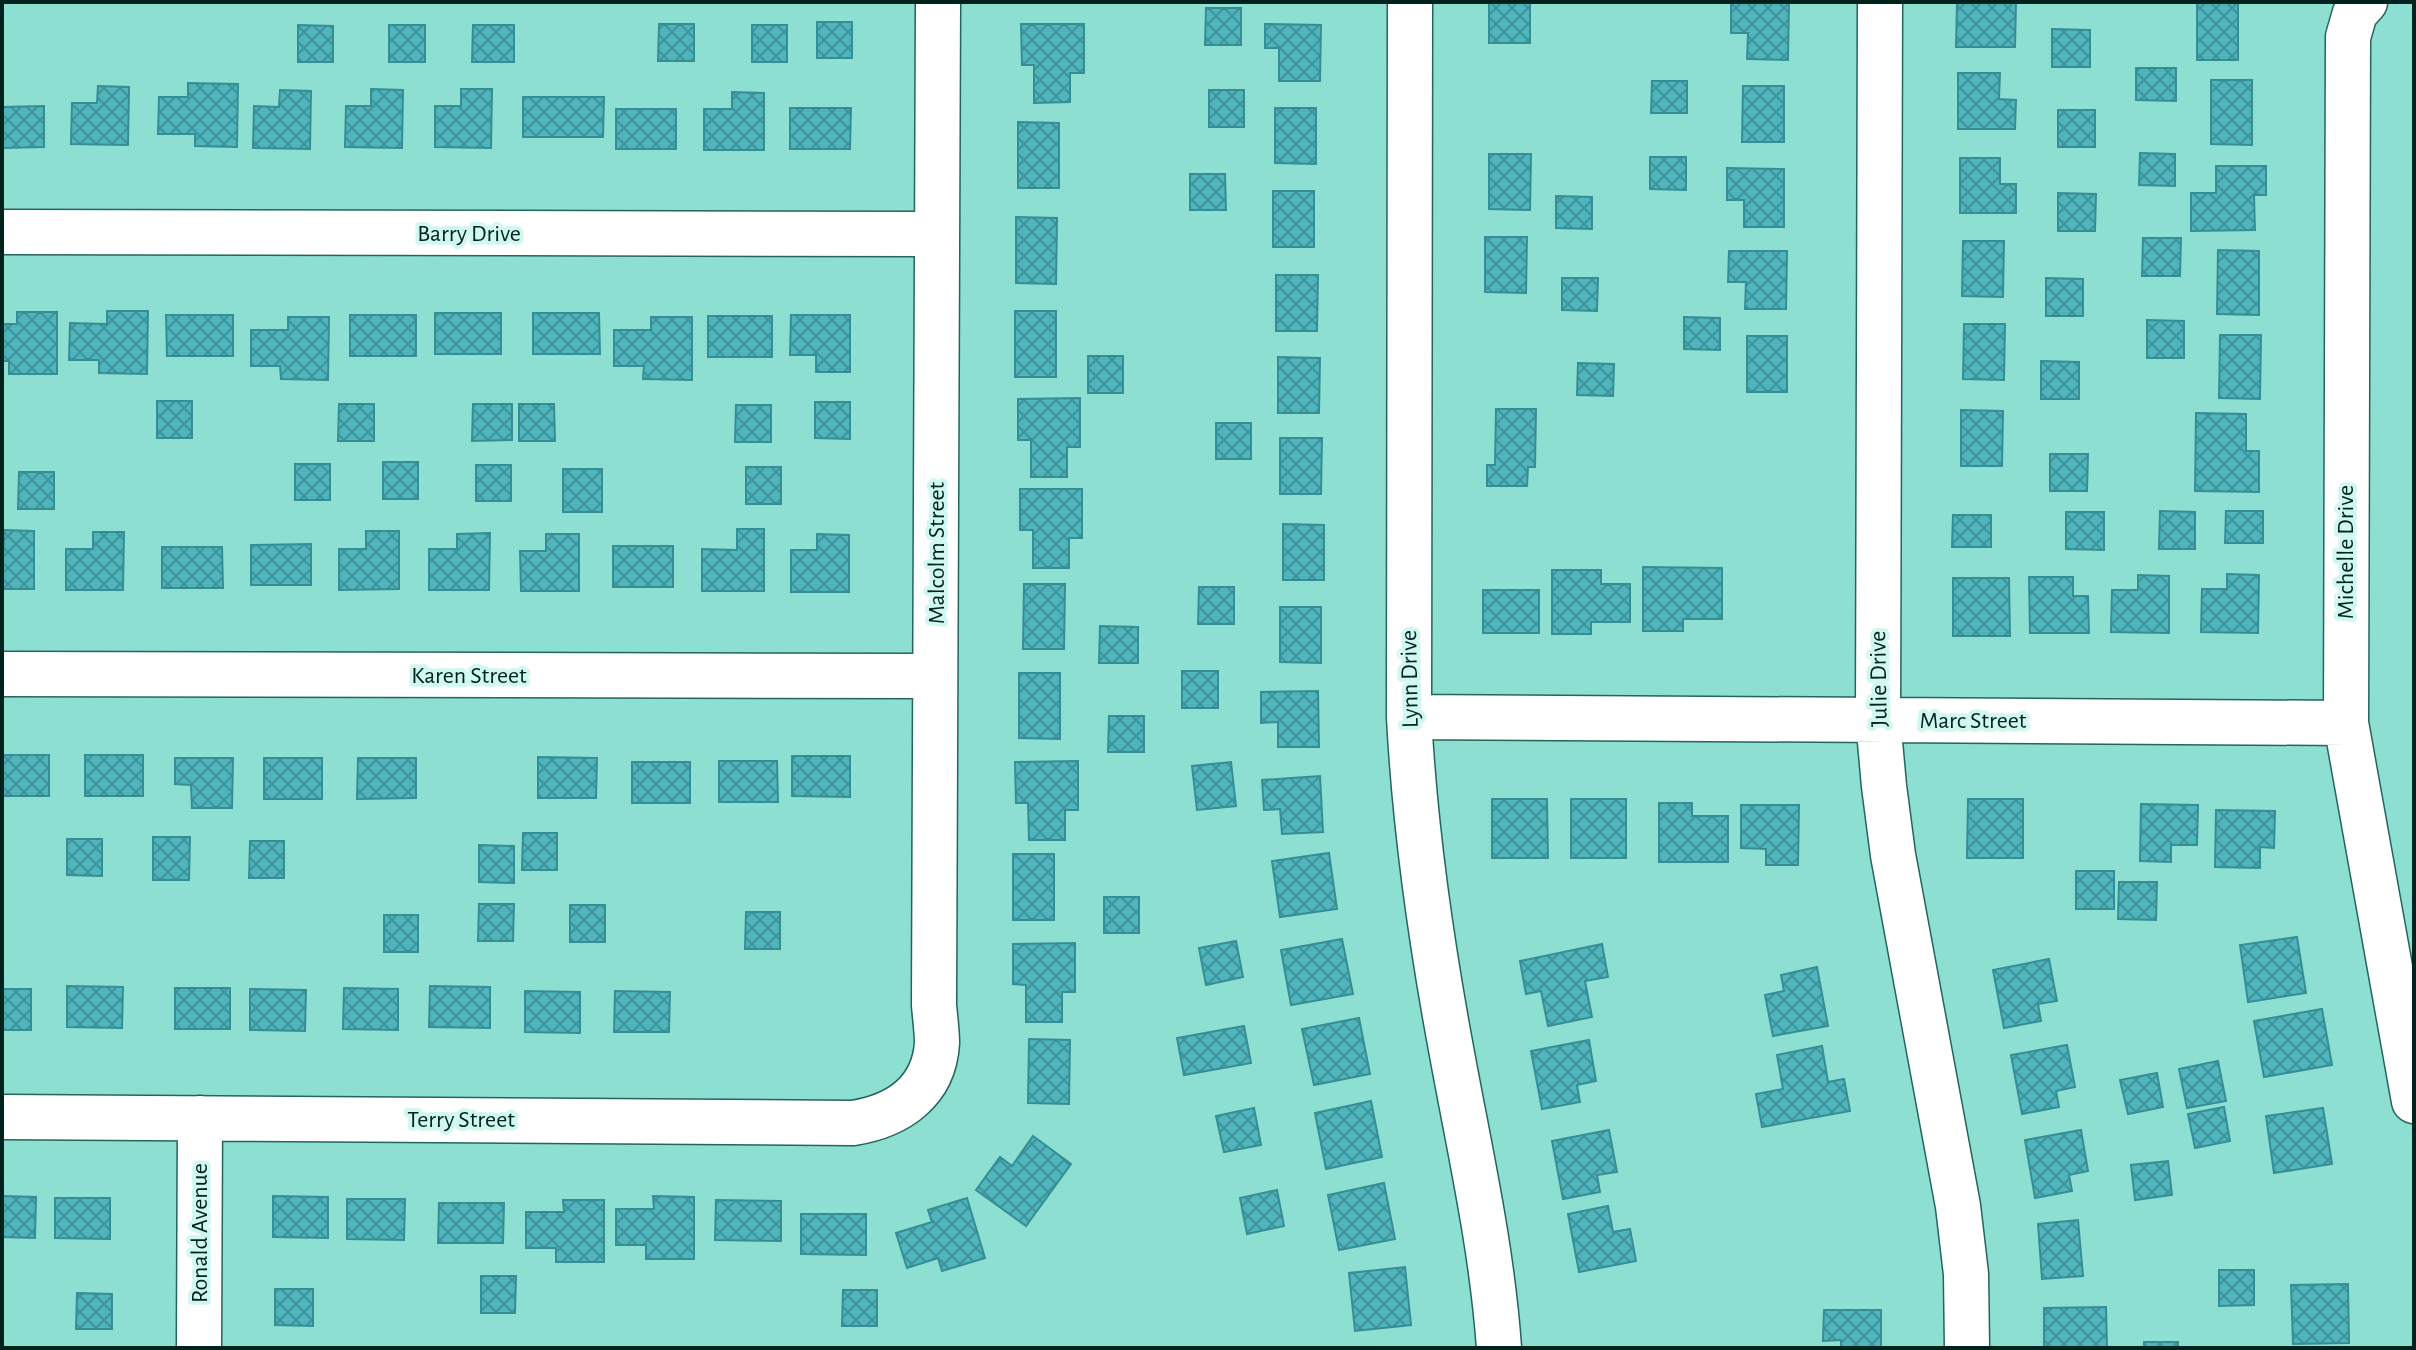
<svg xmlns="http://www.w3.org/2000/svg" width="2416" height="1350" font-family="'Alegreya Sans',sans-serif">
  <style>
    .building { fill: url(#building-cross-hatch); stroke: #358e96; stroke-width: 2 }
    .lines { fill: none; stroke-linecap: round; stroke-linejoin: round }
    .minor-casing { stroke: #24655c; stroke-width: 47 }
    .minor { stroke: #fff; stroke-width: 44 }
    .labels { text-anchor: middle; stroke-width: 8; stroke-linejoin: round; paint-order: stroke }
    .street-label { font-size: 24px; fill: #00231e; stroke: #d0f7f0 }
  </style>
  <defs>
    <pattern id="building-cross-hatch" width="8" height="8" patternUnits="userSpaceOnUse" patternTransform="scale(2)"><rect width="8" height="8" fill="#4fb5bd"/><path d="M0 0l8 8M0 8l8-8" fill="none" stroke="#3f9399"/></pattern>
  </defs>
  <rect width="100%" height="100%" fill="#8cdfd1"/>
  <path class="building" d="M1489 2H1530V43H1489Z
    M1731 2H1789L1788 60 1747 59 1748 33H1731Z
    M1957 2H2016L2015 47H1956Z
    M2197 2H2238V60H2197Z
    M1206 8H1241V45H1205Z
    M817 22H852V58H817Z
    M659 24H694V61H658Z
    M1021 24H1084V73H1070V102L1034 103V65H1022Z
    M1265 24 1321 25 1320 81H1279V48H1265Z
    M298 25 333 26V62H298Z
    M389 25H425V62H389Z
    M473 25H514V62H472Z
    M752 25H787V62H752Z
    M2052 29 2090 30V67H2052Z
    M2136 68H2176V101L2136 100Z
    M1958 73H2000L1999 99 2016 100 2015 129H1958Z
    M2211 80H2252V145L2211 144Z
    M1652 81H1687V113H1651Z
    M188 83 238 84 237 147 195 146V134H158L159 97H188Z
    M98 86 129 87 128 145 71 144 72 103H97Z
    M1743 86H1784V142H1742Z
    M371 89 403 90 402 148 345 147 346 106H371Z
    M461 89H492L491 148 435 147V106H461Z
    M280 90 311 91 310 149 253 148 254 106 279 107Z
    M1209 90H1244V127H1209Z
    M732 92 764 93V150H704V109H732Z
    M523 97H604L603 137H523Z
    M44 106V147L2 148V107Z
    M790 108H851L850 149H790Z
    M1275 108H1316V164L1275 163Z
    M616 109H676V149H616Z
    M2058 110H2095V147H2058Z
    M1018 122 1059 123V188H1018Z
    M2140 153 2175 154V186L2139 185Z
    M1489 154H1531L1530 210 1489 209Z
    M1650 157H1686V190L1650 189Z
    M1960 158H2000V184H2016V213H1960Z
    M2216 166H2266V195H2254L2255 230 2191 231V193H2216Z
    M1727 168 1784 169V227H1744V200H1727Z
    M1190 174H1225L1226 210H1190Z
    M1273 191H1314V247H1273Z
    M2058 193 2096 194 2095 231H2058Z
    M1556 196 1592 197V229L1556 228Z
    M1016 217 1057 218 1056 284 1016 283Z
    M1485 237H1527L1526 293 1485 292Z
    M2143 238H2181L2180 276H2142Z
    M1963 241H2004L2003 297 1962 296Z
    M2218 250 2259 251V315L2217 314Z
    M1729 251H1787L1786 309H1745L1746 282H1728Z
    M1276 275H1318L1317 331H1276Z
    M1562 278H1598L1597 311 1562 310Z
    M2046 278 2083 279V316H2046Z
    M107 311H148L147 374 99 373V360H69L70 323 107 324Z
    M1015 311H1056V377H1015Z
    M17 312H57V374H9V361H2V324H17Z
    M435 313H501V354H435Z
    M533 313H599L600 354H533Z
    M166 315H233V356H167Z
    M350 315H416V356H350Z
    M791 315H850V372H816V355H790Z
    M708 316H772V357H708Z
    M288 317H329L328 380 281 379 280 366H251V330H288Z
    M651 317H692V380L643 379 644 366H614V330H651Z
    M1684 317 1720 318V350L1684 349Z
    M2147 320 2184 321V358H2147Z
    M1964 324H2005L2004 380 1963 379Z
    M2220 335H2261L2260 399 2219 398Z
    M1747 336H1787V392H1747Z
    M1088 356H1123V393H1088Z
    M1278 357 1320 358 1319 413H1278Z
    M2041 361 2079 362V399H2041Z
    M1578 363 1614 364 1613 396 1577 395Z
    M1080 398V447H1067V477H1031V440H1018V399Z
    M157 401H192V438H157Z
    M815 402H850V439L815 438Z
    M339 404H374V441H338Z
    M473 404H512V440L472 441Z
    M519 404H554L555 441H519Z
    M736 405H771V442H735Z
    M1496 409H1536L1535 467H1528L1527 486H1487V465H1495Z
    M1961 410 2003 411 2002 466H1961Z
    M2196 413 2246 414V451H2259V492L2195 491Z
    M1216 423H1251V459H1216Z
    M1280 438H1322L1321 494H1280Z
    M2050 454H2088L2087 491H2050Z
    M383 462H418V499H383Z
    M295 464H330V500H295Z
    M476 465H511V501H476Z
    M746 467H781V504H746Z
    M563 469H602V512H563Z
    M19 472H54V509H18Z
    M1020 489H1082V538H1069V568H1033V530H1020Z
    M2160 511 2195 512V549H2159Z
    M2226 511H2263V543H2225Z
    M2066 512H2104V550L2066 549Z
    M1953 515H1991V547H1952Z
    M1283 524 1324 525V580H1283Z
    M737 529H764V591H702V549L737 550Z
    M4 530 34 531V589H2Z
    M366 531H399V589L339 590V549H366Z
    M93 532H124L123 590H66V549H93Z
    M490 533 489 590H429V549H457V534Z
    M546 534H579V591H521L520 551H546Z
    M817 534 849 535V592H791V550H817Z
    M311 544V585H251V545Z
    M613 546H673V587H613Z
    M162 547H222L223 588H162Z
    M1643 567 1722 568V619H1683V631H1643Z
    M1552 570H1601V584H1630V622H1591V634H1552Z
    M2227 574 2259 575 2258 633 2201 632 2202 589H2227Z
    M2138 575 2169 576V633L2111 632 2112 590H2138Z
    M2029 577H2073V596H2088L2089 633H2030Z
    M1953 578H2009L2010 636H1953Z
    M1024 584H1065L1064 649H1023Z
    M1199 587H1234V624H1198Z
    M1483 590H1539V633H1483Z
    M1280 607H1321V663L1280 662Z
    M1100 626 1138 627V663H1099Z
    M1182 671H1218V708H1182Z
    M1019 673H1060V739L1019 738Z
    M1318 691 1319 747H1278V722L1261 723V692Z
    M1109 716H1144V752H1108Z
    M2 755H49V796H2Z
    M85 755H143V796H85Z
    M792 756H850V797L792 796Z
    M538 757 597 758 596 798H538Z
    M175 758H233L232 808H192L191 785 175 784Z
    M264 758H322V799H264Z
    M358 758H416V798L357 799Z
    M719 761H777L778 802H719Z
    M1078 761V810H1065V840H1029L1028 803H1016L1015 762Z
    M632 762H690V803H632Z
    M1231 762 1236 806 1197 810 1192 766Z
    M1320 776 1323 832 1282 834 1280 809 1264 810 1262 780Z
    M1492 799H1547L1548 858H1492Z
    M1571 799H1626V858H1571Z
    M1968 799H2023V858H1967Z
    M1659 803H1692V816H1728V862H1659Z
    M2141 804 2198 805 2197 845H2171V862L2140 861Z
    M1741 805H1799L1798 865H1766V849L1741 848Z
    M2216 810 2275 811 2274 848 2260 847V868L2215 867Z
    M523 833H557V870H522Z
    M153 837H190L189 880H153Z
    M67 839H102V876L67 875Z
    M250 841H284V878H249Z
    M479 845 514 846V883L479 882Z
    M1329 853 1337 909 1280 917 1272 861Z
    M1013 854H1054V920H1013Z
    M2076 871H2114V909H2076Z
    M2119 882H2157L2156 920 2118 919Z
    M1104 897H1139V933H1104Z
    M479 904H514L513 941H478Z
    M570 905H605V942H570Z
    M746 912H780V949H745Z
    M384 915H418V952H384Z
    M2297 937 2306 993 2248 1002 2240 945Z
    M1342 939 1353 994 1291 1005 1281 950Z
    M1236 941 1243 977 1206 985 1199 948Z
    M1075 943V992H1062V1022H1026V985L1013 984V944Z
    M1602 944 1608 977 1585 981 1592 1017 1548 1026 1541 991 1526 994 1520 961Z
    M2049 959 2057 1001 2038 1004 2041 1021 2004 1028 1993 970Z
    M1817 967 1828 1026 1773 1036 1765 995 1784 991 1781 975Z
    M67 986 123 987 122 1028 67 1027Z
    M430 986 490 987V1028L429 1027Z
    M175 988H230V1029H175Z
    M344 988 398 989V1030L343 1029Z
    M2 989H31V1030H2Z
    M250 989 306 990 305 1031 250 1030Z
    M525 991 580 992V1033L525 1032Z
    M615 991 670 992 669 1032H614Z
    M2322 1009 2332 1065 2264 1077 2254 1021Z
    M1359 1018 1370 1074 1314 1085 1302 1029Z
    M1244 1026 1251 1063 1184 1075 1177 1038Z
    M1029 1039 1070 1040 1069 1104 1028 1103Z
    M1589 1040 1596 1081 1577 1085 1580 1102 1542 1109 1531 1051Z
    M2067 1045 2075 1087 2056 1091 2059 1107 2022 1114 2011 1055Z
    M1822 1046 1828 1082 1844 1079 1850 1111 1762 1127 1756 1094 1783 1089 1777 1055Z
    M2218 1061 2226 1101 2187 1108 2179 1069Z
    M2157 1073 2163 1107 2128 1114 2120 1080Z
    M1371 1101 1382 1157 1326 1169 1315 1113Z
    M2224 1107 2230 1141 2195 1148 2188 1114Z
    M1254 1108 1261 1145 1224 1152 1216 1116Z
    M2323 1108 2332 1164 2274 1173 2266 1116Z
    M1609 1130 1617 1172 1597 1175 1600 1192 1563 1199 1552 1141Z
    M2081 1130 2088 1171 2069 1175 2072 1191 2035 1198 2025 1140Z
    M1033 1136 1071 1164 1026 1226 976 1190 1000 1157 1012 1166Z
    M2168 1161 2172 1195 2135 1200 2131 1165Z
    M1384 1183 1395 1239 1339 1250 1328 1195Z
    M1277 1190 1284 1226 1247 1234 1240 1198Z
    M2 1196 36 1197 35 1238 2 1237Z
    M273 1196 328 1197V1238L273 1237Z
    M653 1196 694 1197V1259H646V1245H616V1209H654Z
    M55 1198H110V1239L55 1238Z
    M967 1198 985 1258 942 1271 938 1258 907 1268 896 1233 932 1222 928 1210Z
    M347 1199H405L404 1240 347 1239Z
    M563 1200H604V1262H556V1248H526V1212H564Z
    M716 1200 781 1201V1241L715 1240Z
    M439 1203H504L503 1243H438Z
    M1608 1206 1613 1232 1630 1229 1636 1261 1579 1272 1568 1214Z
    M801 1214H866V1255L801 1254Z
    M2078 1220 2083 1276 2042 1279 2038 1224Z
    M1405 1267 1411 1325 1355 1331 1349 1273Z
    M2219 1270H2254V1305L2219 1306Z
    M481 1276H516L515 1313H481Z
    M2348 1284 2349 1343 2293 1344 2291 1285Z
    M275 1289H313V1326L275 1325Z
    M843 1290H877V1326H842Z
    M77 1293 112 1294V1329H76Z
    M2106 1307 2107 1348H2044V1308Z
    M1824 1310H1881V1348H1841V1340L1823 1341Z
    M2144 1342H2178V1348H2144Z"/>
  <g class="lines">
    <defs>
      <path id="minor" d="M1410 2 1409 717C1415 831 1431 942 1452 1054 1470 1152 1492 1248 1499 1348
        M1880 2 1878 720 1884 786 1893 855 1958 1206 1966 1274 1967 1348
        M2365 2 2355 13 2348 37 2346 723 2414 1101
        M2 232 937 234
        M2 674 935 676
        M1409 717 2346 723
        M2 1117 853 1123C897 1116 934 1092 937 1043 937 1031 935 1017 934 1005L938 2
        M199 1348 200 1118"/>
    </defs>
    <use href="#minor" class="minor-casing"/>
    <use href="#minor" class="minor"/>
  </g>
  <g class="labels">
    <g class="street-label">
      <text x="469" y="241">Barry Drive</text>
      <text transform="translate(2345 552) rotate(-90)" y="8">Michelle Drive</text>
      <text transform="translate(936 553) rotate(-90)" y="8">Malcolm Street</text>
      <text x="469" y="683">Karen Street</text>
      <text transform="translate(1409 679) rotate(-91)" y="8">Lynn Drive</text>
      <text transform="translate(1878 679) rotate(-91)" y="8">Julie Drive</text>
      <text x="1973" y="728">Marc Street</text>
      <text x="461" y="1127">Terry Street</text>
      <text transform="translate(199 1233) rotate(-90)" y="8">Ronald Avenue</text>
    </g>
  </g>
  <rect width="2416" height="1350" fill="none" stroke="#00231e" stroke-width="8"/>
</svg>
